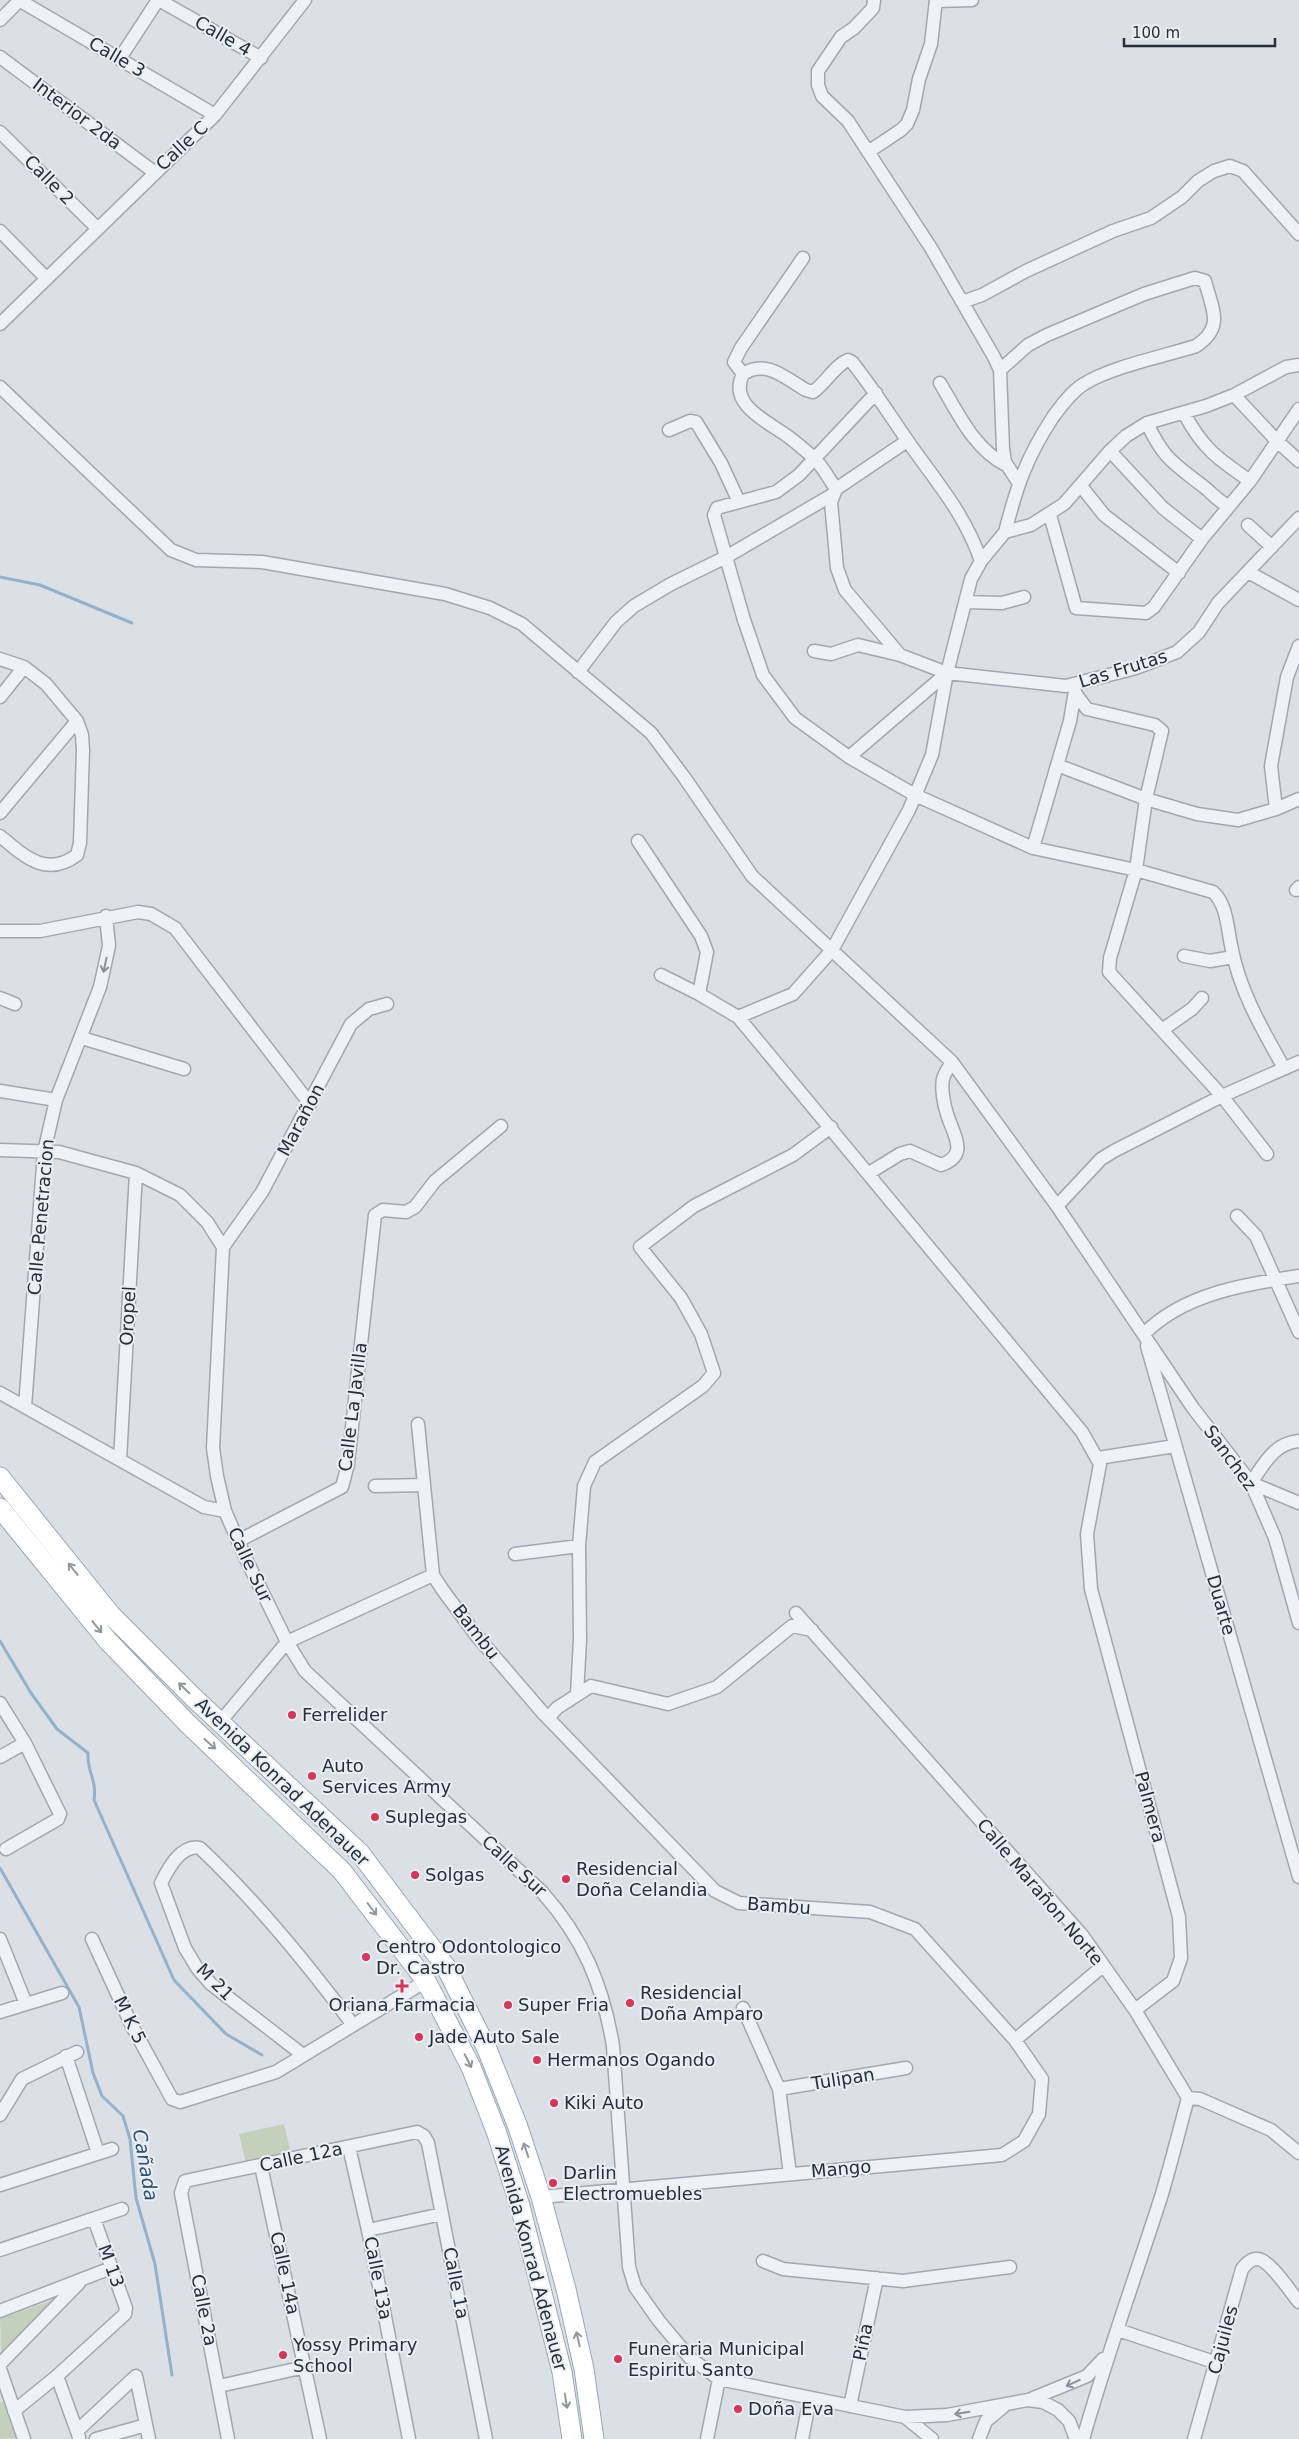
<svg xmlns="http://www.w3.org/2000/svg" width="1299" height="2439" font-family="'DejaVu Sans',sans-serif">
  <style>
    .green { fill: #c3d1bc }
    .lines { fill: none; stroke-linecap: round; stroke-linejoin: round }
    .stream { stroke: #93b1c9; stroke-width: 3 }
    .street-casing { stroke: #a0a7b1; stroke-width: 15 }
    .primary-casing { stroke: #9aa6b3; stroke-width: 21 }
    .street { stroke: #eef1f5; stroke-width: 12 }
    .primary { stroke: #fff; stroke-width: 19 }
    .oneway { stroke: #899099 }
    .oneway2 { stroke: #92979e }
    .poi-dot { fill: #d5365a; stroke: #eaeff4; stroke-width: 2 }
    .labels { text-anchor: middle; stroke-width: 4; stroke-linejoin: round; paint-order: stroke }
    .street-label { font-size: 18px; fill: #242f3d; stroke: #eaeff4 }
    .poi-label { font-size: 18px; fill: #242f3d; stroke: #eaeff4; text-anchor: start }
    .water-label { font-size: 19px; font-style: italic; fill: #2d5173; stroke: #eaeff4 }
  </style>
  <rect width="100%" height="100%" fill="#dbe0e7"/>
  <path class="green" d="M284 2124 291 2153 246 2163 239 2134Z
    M64 2296 1 2355 0 2319Z
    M5 2401 18 2438 0 2439V2403Z"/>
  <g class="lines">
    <path class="stream" d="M0 577 40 585 132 623
      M0 1641 31 1693 57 1729 88 1753C87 1774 97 1778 94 1800L174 1980 226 2034 262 2055
      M0 1868 79 2007 93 2073 102 2096 123 2116 130 2139 136 2198 155 2264 172 2375"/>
    <defs>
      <path id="street" d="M19 0 215 115
        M159 0 261 58
        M874 0 873 8 854 28 841 37 818 71V85L822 96 848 121 931 248 994 357 1000 370 1003 449 1005 462 1018 482
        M936 1 972 0
        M0 20 19 1
        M0 57 154 172
        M120 58 158 0
        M0 132 98 229
        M868 152 901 130 907 124 913 110 919 79 931 44 936 0
        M0 231 46 278
        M962 302 982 295 1026 271 1113 231 1151 218 1182 197 1198 181 1214 171 1230 166 1243 171 1299 234
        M0 324 215 115 305 0
        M1000 370 1028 345 1047 335 1144 294 1195 278 1205 281C1212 309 1225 327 1196 346 1165 356 1110 367 1084 384 1072 391 1061 406 1053 417 1026 458 1017 486 1005 532
        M743 374 734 362 741 348 803 258
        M940 383C958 413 974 449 1006 465
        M0 387 171 550 196 560 262 562 445 594 490 608 522 624 651 733 684 777 752 876 952 1062 1057 1206 1193 1408 1251 1483 1275 1538 1299 1623
        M1234 395 1277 441 1299 461
        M1184 413C1202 448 1218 459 1250 481
        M1147 423C1164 460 1174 463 1204 487 1212 493 1220 503 1229 506
        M669 430 690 421 696 422 721 463 739 502
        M907 441 836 489 831 502 837 568 845 590 900 655 947 673 1066 686 1136 668 1177 652 1199 632 1218 603 1299 518
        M1110 451 1163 508 1202 539
        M1081 486 1104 515 1179 573
        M836 489C829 479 823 467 814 458 806 451 798 444 790 438 771 423 727 406 743 374 766 359 785 378 806 390L813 392C826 383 834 366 848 360L852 362C872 387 889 414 907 440 936 482 964 512 981 561
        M832 495 726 557 714 515 717 508 776 492 799 475 876 393
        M1050 515 1076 608 1146 613 1154 607 1202 539 1250 481 1299 409
        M1248 525 1272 547
        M1248 572 1299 600
        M965 602 1002 603 1024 597
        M1299 646 1287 677 1271 766 1276 809 1299 799
        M814 651 831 654 858 645 900 655
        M0 659 24 667 46 684 77 721 82 735 83 750 80 843 77 855C46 878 24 856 0 836
        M578 672 616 622 634 606 671 584 726 557 744 620 763 675 795 718 849 757 915 795 1033 848 1136 870 1213 892C1227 905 1227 926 1231 945 1239 990 1262 1029 1284 1068
        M1075 693 1087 709 1155 725 1162 731 1146 799 1197 814 1238 820 1276 809
        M0 697 24 667
        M849 757 947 673
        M1057 765 1146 799 1136 870 1110 958 1109 972 1222 1096 1267 1154
        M0 813 77 721
        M638 841 701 936 707 952 699 994
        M1033 848 1070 721 1075 691
        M1296 890 1299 887
        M0 931H40L138 912 151 914 175 928 310 1104
        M1184 956 1210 961 1233 957
        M661 975 699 994 738 1017 793 994 832 950 909 810 932 755 947 673 971 579 981 561 1005 532 1031 525 1064 504 1110 451 1126 436 1147 423 1206 406 1234 395 1286 367 1299 365
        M0 998 15 1004
        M738 1017 1082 1432 1100 1464 1087 1534 1091 1589 1179 1917 1181 1958 1173 1981 1135 2010
        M1162 1030 1192 1009 1202 998
        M82 1038 184 1069
        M0 1091 56 1100
        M0 1150 59 1152 136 1173 180 1195 207 1222 223 1247
        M869 1173 900 1154 910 1151 941 1165C970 1155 953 1134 947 1114 944 1105 941 1089 943 1079 944 1074 949 1067 952 1062
        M1057 1206 1101 1159 1114 1151 1222 1096 1299 1062
        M1237 1216 1256 1236 1299 1332
        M223 1247 213 1448 217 1476 225 1511 246 1559 287 1642 305 1671 542 1892C583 1938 603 1985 613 2046L629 2267 635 2287 659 2321 690 2358 719 2379 905 2417 947 2415 1028 2400 1043 2402 1058 2410 1069 2421 1076 2439
        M223 1247 262 1192 351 1024 369 1009 387 1004
        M1144 1334C1183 1294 1245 1284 1299 1276
        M1147 1346 1299 1877
        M0 1393 204 1507 225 1511
        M25 1407 44 1152 56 1100 100 987 109 946 106 916
        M418 1424 424 1485
        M1299 1441C1274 1443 1264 1464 1251 1483L1299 1503
        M1098 1458 1175 1446
        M120 1460 136 1173
        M375 1486 424 1485 433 1575 442 1589 476 1635 543 1713 715 1891 739 1903 870 1912 915 1929 1015 2040 1042 2079 1039 2114 1024 2141 1002 2155 541 2197
        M238 1541 342 1487 348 1464 375 1215 383 1210 406 1212 415 1207 435 1181 501 1126
        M579 1546 584 1486 595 1462 703 1386 714 1373 701 1334 681 1298 640 1247 694 1206 793 1155 831 1127
        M515 1554 579 1546 580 1639 577 1695
        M796 1613 1082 1935 1135 2010 1188 2098C1179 2131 1171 2164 1161 2197 1135 2278 1106 2358 1083 2439
        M0 1703 25 1743 60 1814 58 1819 6 1849
        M548 1718 557 1708 591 1686 668 1704 717 1687 792 1626 812 1630
        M221 1721 287 1642 433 1575
        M0 1757 25 1743
        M0 1939 26 2004
        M92 1939 132 2026 172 2099 180 2102 276 2072 426 1981
        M743 2008 779 2089 790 2174
        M0 2012 62 1993
        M1015 2040 1103 1966
        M303 2055 211 1984 197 1968 185 1948 161 1883C168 1869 181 1844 200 1848 257 1902 306 1962 353 2025
        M66 2056 98 2153
        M779 2089 906 2068
        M1188 2098 1200 2099 1271 2130 1299 2153
        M0 2115 22 2079 77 2052
        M349 2147 368 2230 409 2439
        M261 2166 320 2439
        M0 2185 112 2149
        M368 2230 442 2214
        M0 2250 122 2209
        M763 2261 783 2269 903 2281 1010 2267
        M0 2311 111 2268
        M1118 2330 1217 2363
        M0 2364 79 2283
        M0 2369 24 2439
        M57 2376 79 2437
        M219 2386 305 2367
        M1031 2399 1087 2376 1103 2359
        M850 2406 877 2278
        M14 2411 57 2376 125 2314 126 2308 94 2219
        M905 2417 932 2439
        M77 2431 136 2376 149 2439
        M96 2439 146 2425
        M228 2439 181 2193 185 2181 417 2132 424 2136 428 2143 486 2439
        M707 2439 719 2379
        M802 2439 810 2398
        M979 2439 986 2421 1003 2407
        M1194 2439 1242 2269C1246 2264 1251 2258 1258 2259 1270 2260 1291 2293 1299 2302"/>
      <path id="primary" d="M0 1477 111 1615 194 1698 360 1853 446 1967 487 2049 518 2127 541 2197 566 2289 584 2369 594 2439
        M0 1508 108 1641 188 1724 342 1871 426 1981 471 2067 496 2131 520 2206 562 2372 572 2439"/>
    </defs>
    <use href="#street" class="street-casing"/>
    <use href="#primary" class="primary-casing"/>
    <use href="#street" class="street"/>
    <use href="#primary" class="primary"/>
  </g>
  <defs><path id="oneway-shaft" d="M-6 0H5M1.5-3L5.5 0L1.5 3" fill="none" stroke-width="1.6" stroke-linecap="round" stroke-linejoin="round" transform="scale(1.25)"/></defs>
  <g class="oneway">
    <use href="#oneway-shaft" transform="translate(105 965) rotate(102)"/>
    <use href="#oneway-shaft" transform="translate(1073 2383) rotate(155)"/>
    <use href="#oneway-shaft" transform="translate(962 2413) rotate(171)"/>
  </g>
  <g class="oneway2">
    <use href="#oneway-shaft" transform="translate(73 1569) rotate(-129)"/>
    <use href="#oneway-shaft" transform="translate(97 1627) rotate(51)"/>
    <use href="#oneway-shaft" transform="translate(184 1688) rotate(-136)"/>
    <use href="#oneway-shaft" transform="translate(210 1744) rotate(42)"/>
    <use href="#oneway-shaft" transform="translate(372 1909) rotate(53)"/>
    <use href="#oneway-shaft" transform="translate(468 2061) rotate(63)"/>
    <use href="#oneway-shaft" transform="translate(526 2150) rotate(-109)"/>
    <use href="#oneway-shaft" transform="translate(578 2339) rotate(-103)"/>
    <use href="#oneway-shaft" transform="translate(566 2401) rotate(81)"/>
  </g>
  <g class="poi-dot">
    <circle cx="292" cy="1715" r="5"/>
    <circle cx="312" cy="1776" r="5"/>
    <circle cx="375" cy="1817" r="5"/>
    <circle cx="415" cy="1875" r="5"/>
    <circle cx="566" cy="1879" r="5"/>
    <circle cx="366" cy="1957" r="5"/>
    <path d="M399.5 1978.5h5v5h5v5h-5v5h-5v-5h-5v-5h5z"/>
    <circle cx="630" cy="2003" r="5"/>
    <circle cx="508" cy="2005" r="5"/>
    <circle cx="419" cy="2037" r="5"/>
    <circle cx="537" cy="2060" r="5"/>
    <circle cx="554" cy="2103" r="5"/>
    <circle cx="553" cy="2183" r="5"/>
    <circle cx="283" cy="2355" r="5"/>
    <circle cx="618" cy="2359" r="5"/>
    <circle cx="738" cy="2409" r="5"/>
  </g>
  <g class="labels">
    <g class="street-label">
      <text transform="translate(223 36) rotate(30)" y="6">Calle 4</text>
      <text transform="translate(117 57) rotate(30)" y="6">Calle 3</text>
      <text transform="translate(77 114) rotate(37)" y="6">Interior 2da</text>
      <text transform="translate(182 146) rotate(-43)" y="6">Calle C</text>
      <text transform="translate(49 180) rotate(45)" y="6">Calle 2</text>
      <text transform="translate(1123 669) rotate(-17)" y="6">Las Frutas</text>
      <text transform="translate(301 1120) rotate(-62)" y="6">Marañon</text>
      <text transform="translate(41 1217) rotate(-85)" y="6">Calle Penetracion</text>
      <text transform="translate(128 1316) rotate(-87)" y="6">Oropel</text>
      <text transform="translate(353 1407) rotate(-83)" y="6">Calle La Javilla</text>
      <text transform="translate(1230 1458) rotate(54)" y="6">Sanchez</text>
      <text transform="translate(250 1565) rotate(65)" y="6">Calle Sur</text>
      <text transform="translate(1221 1605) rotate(74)" y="6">Duarte</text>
      <text transform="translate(476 1632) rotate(52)" y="6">Bambu</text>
      <text transform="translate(282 1782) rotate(44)" y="6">Avenida Konrad Adenauer</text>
      <text transform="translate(1150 1807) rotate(75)" y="6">Palmera</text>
      <text transform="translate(514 1866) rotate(43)" y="6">Calle Sur</text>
      <text transform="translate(1040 1892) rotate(50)" y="6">Calle Marañon Norte</text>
      <text transform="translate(779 1906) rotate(4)" y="6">Bambu</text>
      <text transform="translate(215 1982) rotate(45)" y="6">M 21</text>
      <text transform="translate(130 2020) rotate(64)" y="6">M K 5</text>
      <text transform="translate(843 2079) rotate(-9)" y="6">Tulipan</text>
      <text transform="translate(301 2157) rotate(-12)" y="6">Calle 12a</text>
      <text transform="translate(841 2169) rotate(-5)" y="6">Mango</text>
      <text transform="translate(531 2258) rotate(75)" y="6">Avenida Konrad Adenauer</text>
      <text transform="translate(111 2266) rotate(70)" y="6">M 13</text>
      <text transform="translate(285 2273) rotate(78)" y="6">Calle 14a</text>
      <text transform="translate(378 2278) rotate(79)" y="6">Calle 13a</text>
      <text transform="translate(456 2283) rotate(79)" y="6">Calle 1a</text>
      <text transform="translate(204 2310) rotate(79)" y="6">Calle 2a</text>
      <text transform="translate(1223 2340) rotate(-75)" y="6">Cajuiles</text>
      <text transform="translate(863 2342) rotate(-79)" y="6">Piña</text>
    </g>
    <g class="poi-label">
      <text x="302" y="1721">Ferrelider</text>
      <text x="322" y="1772">Auto<tspan x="322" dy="21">Services Army</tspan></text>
      <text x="385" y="1823">Suplegas</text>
      <text x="576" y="1875">Residencial<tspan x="576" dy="21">Doña Celandia</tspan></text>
      <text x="425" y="1881">Solgas</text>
      <text x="376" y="1953">Centro Odontologico<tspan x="376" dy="21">Dr. Castro</tspan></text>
      <text x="640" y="1999">Residencial<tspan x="640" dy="21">Doña Amparo</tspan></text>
      <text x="402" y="2011" text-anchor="middle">Oriana Farmacia</text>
      <text x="518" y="2011">Super Fria</text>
      <text x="429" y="2043">Jade Auto Sale</text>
      <text x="547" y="2066">Hermanos Ogando</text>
      <text x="564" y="2109">Kiki Auto</text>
      <text x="563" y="2179">Darlin<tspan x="563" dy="21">Electromuebles</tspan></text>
      <text x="293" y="2351">Yossy Primary<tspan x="293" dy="21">School</tspan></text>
      <text x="628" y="2355">Funeraria Municipal<tspan x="628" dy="21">Espiritu Santo</tspan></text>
      <text x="748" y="2415">Doña Eva</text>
    </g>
    <g class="water-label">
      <text transform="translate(146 2165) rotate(80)" y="7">Cañada</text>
    </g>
  </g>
  <path d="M1124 38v8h151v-8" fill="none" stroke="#242f3d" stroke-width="2.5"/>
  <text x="1132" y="38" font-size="15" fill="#242f3d" stroke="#eaeff4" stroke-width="4" paint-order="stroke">100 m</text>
</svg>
